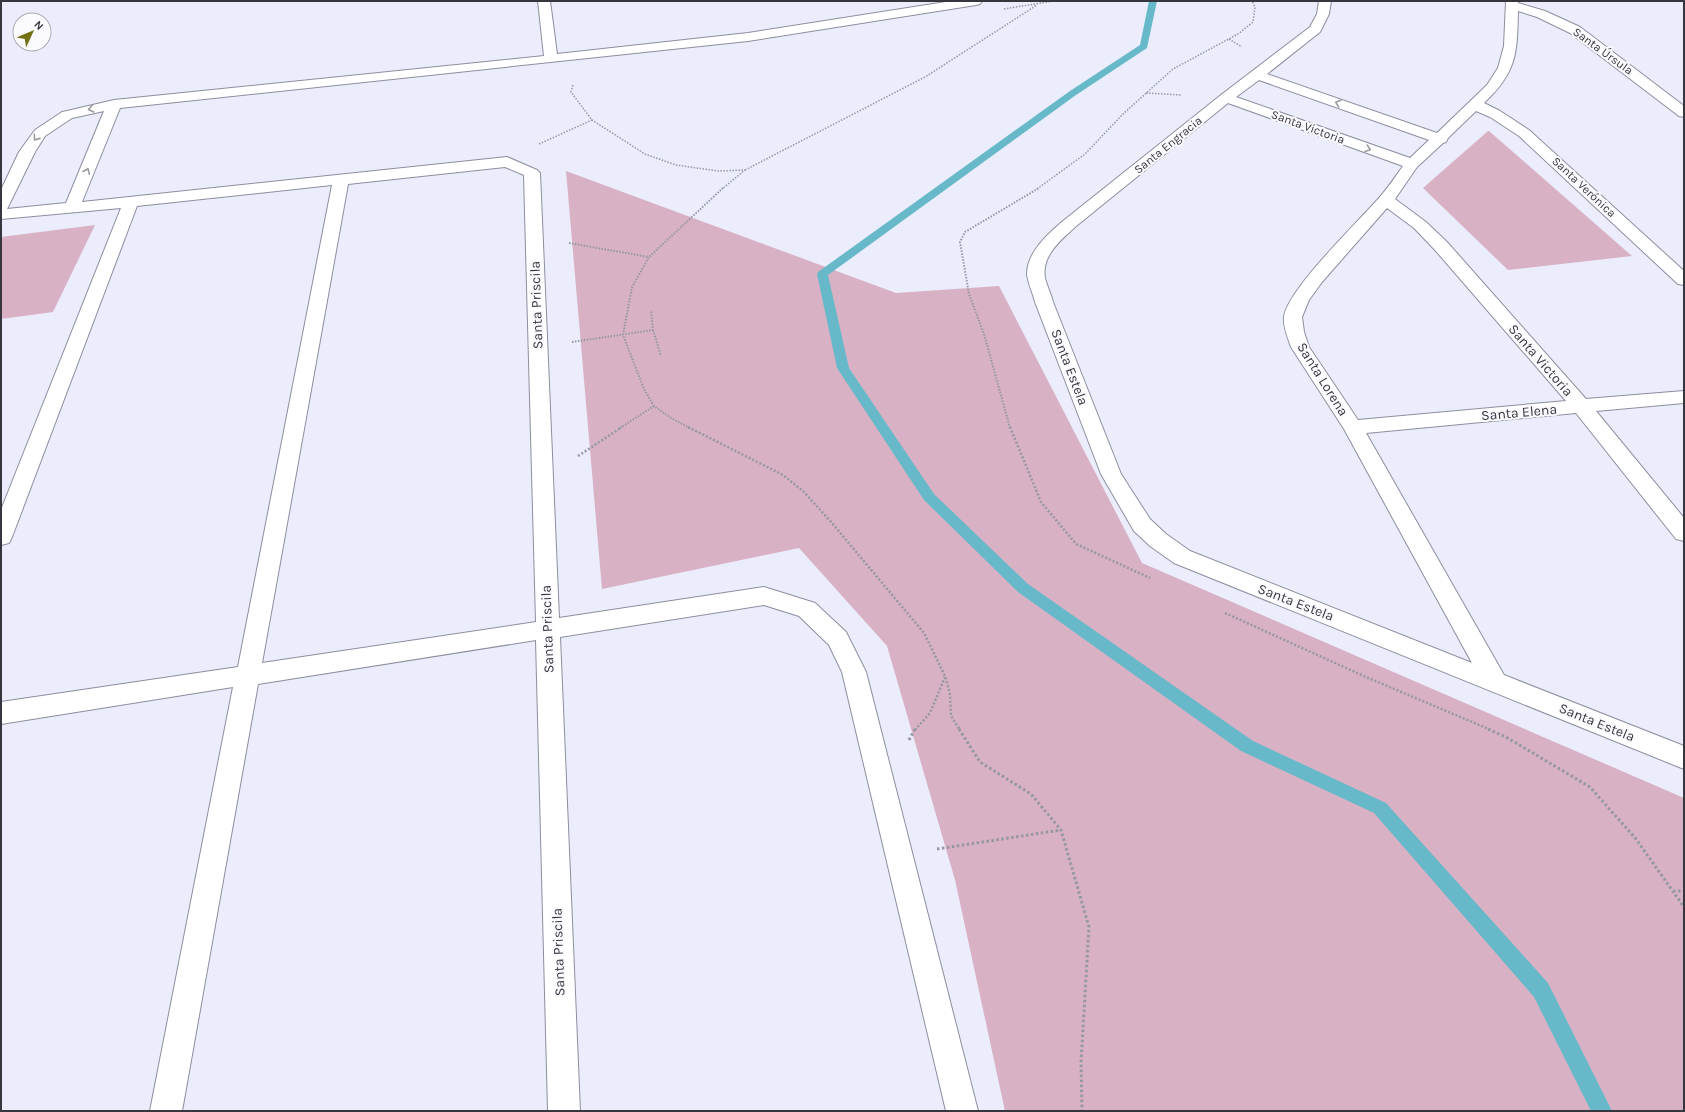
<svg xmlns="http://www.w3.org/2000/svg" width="1685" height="1112" font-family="Karla,sans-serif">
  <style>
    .green { fill: #d9b1c4 }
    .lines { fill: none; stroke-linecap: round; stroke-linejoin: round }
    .stream { fill: #67b9c9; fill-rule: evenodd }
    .street-casing { stroke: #8c8e9f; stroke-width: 2 }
    .path-far3 { stroke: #9597a2; stroke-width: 1.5; stroke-dasharray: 1.5 1.5; stroke-linecap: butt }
    .path-far2 { stroke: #9597a2; stroke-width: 2; stroke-dasharray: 1.5 1.5; stroke-linecap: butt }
    .path-far1 { stroke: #9597a2; stroke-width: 2.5; stroke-dasharray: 2 2; stroke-linecap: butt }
    .path { stroke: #9597a2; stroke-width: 3; stroke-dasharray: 2.5 2.5; stroke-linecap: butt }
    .street { fill: #fff; fill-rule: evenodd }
    .oneway { stroke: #9a9b9e }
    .labels { text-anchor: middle; stroke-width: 4; stroke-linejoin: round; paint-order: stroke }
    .far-street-label { font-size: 12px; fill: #36373e; stroke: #fbfbff }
    .street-label { font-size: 14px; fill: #36373e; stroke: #fbfbff }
  </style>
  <rect width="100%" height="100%" fill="#ebedfc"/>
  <path class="green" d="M1488 131H1489L1632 256 1508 270 1423 188Z
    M566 171 896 293 999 286 1142 563 1684 798V1111H1005L955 880 887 646 799 548 602 589Z
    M95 225 53 312 1 319V237Z"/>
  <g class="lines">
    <path class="stream" d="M1149 1H1157L1147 48 1076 95 828 275 849 368 934 494 1028 584 1253 741 1386 803 1548 983 1612 1111H1591L1534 997 1374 813 1241 751 1018 592 924 500 837 368 817 274 818 272 1070 91 1140 45Z"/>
    <defs>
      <path id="street" d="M538 1H550L557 54 748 33 952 1H982L980 4 976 5 748 41 120 108 82 202 507 157 537 170 540 173 559 618 764 587 815 603 846 632 866 672 978 1111H946L842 672 829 645 799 616 764 605 560 637 580 1111H548L536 640 258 684 182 1111H150L233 687 1 724V702L238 667 332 185 137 206 12 537 9 543 1 545V510L121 208 1 219V190L19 152 35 130 62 112 67 111 114 100 544 56ZM104 111 66 203 7 209 35 152 45 136 72 118ZM505 167 524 175 536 622 262 663 348 184Z
        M1319 1H1331L1329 14 1320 32 1267 74 1437 133 1487 85 1498 68 1504 46 1506 1H1518V3L1545 11 1580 27 1684 106V117L1679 116 1570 33 1537 17 1518 11C1517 54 1517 72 1484 103L1500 111 1529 130 1684 271V285L1678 284 1519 136 1490 117 1476 111 1448 138 1446 142 1443 143 1417 167 1395 199 1426 222 1447 242 1586 399 1684 391V403L1596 411 1684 518V541L1676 539 1576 413 1366 433 1504 675 1684 746V769L1174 563 1150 546 1134 531 1101 474 1035 302C1033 293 1028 284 1027 274 1027 252 1048 234 1063 221L1221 95 1310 27 1317 14ZM1259 80 1429 140 1410 158 1236 97ZM1228 103 1403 166C1395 177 1388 188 1379 198 1359 221 1287 290 1284 317 1283 327 1288 338 1291 347L1344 429 1472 663 1190 551 1166 534 1150 519 1121 474 1053 302C1051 294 1047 286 1045 278 1041 256 1061 240 1075 227ZM1387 208 1414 228 1435 250 1566 401 1358 420 1309 347 1304 332 1302 317 1309 300 1322 282Z"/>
    </defs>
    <use href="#street" class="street-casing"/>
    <path class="path-far3" d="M1004 9 1053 1
      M1229 39 1242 47
      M573 85 571 92 592 120 645 154 676 165 718 171 745 170 722 189
      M1146 93 1181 95
      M539 144 592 120
      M745 170 925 77 1037 5
      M1037 189 1085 154 1123 114 1173 69 1238 34 1253 22 1255 7 1252 1"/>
    <path class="path-far2" d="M569 243 649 257
      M653 330 661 356
      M572 342 653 330 651 310
      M620 428 654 406
      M690 428 671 418 654 406 644 389 623 335 632 287 649 257 723 188
      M1010 428 984 334 969 294 960 242 965 232 1039 188"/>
    <path class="path-far1" d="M688 427 783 475 803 491 832 523 924 633 945 676 950 694 951 716 960 730
      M1010 427 1041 502 1076 544 1150 578
      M578 456 622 427
      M1225 613 1366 677 1491 730
      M915 730 930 713 945 677"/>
    <path class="path" d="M959 729 980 762 1031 794 1061 830 1089 927 1081 1063 1082 1111
      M1488 729 1506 737 1590 787 1636 839 1684 907
      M909 740 915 729
      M937 849 1061 830
      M1673 891H1684"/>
    <use href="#street" class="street"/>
  </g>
  <defs><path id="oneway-chevron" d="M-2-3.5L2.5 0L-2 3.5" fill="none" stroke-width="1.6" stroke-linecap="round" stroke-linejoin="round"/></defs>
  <g class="oneway">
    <use href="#oneway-chevron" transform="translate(1338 103) rotate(-161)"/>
    <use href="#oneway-chevron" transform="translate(91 109) rotate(167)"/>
    <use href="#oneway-chevron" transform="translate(36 138) rotate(125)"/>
    <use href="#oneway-chevron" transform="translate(1368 149) rotate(20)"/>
    <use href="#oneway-chevron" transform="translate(87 171) rotate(-67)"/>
  </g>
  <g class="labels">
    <g class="far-street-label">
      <text transform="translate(1603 51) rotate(36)" y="4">Santa Úrsula</text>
      <text transform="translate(1308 127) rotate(20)" y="4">Santa Victoria</text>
      <text transform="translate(1168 145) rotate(-39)" y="4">Santa Engracia</text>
      <text transform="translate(1584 187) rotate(43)" y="4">Santa Verónica</text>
    </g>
    <g class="street-label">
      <text transform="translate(536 305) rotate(-92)" y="5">Santa Priscila</text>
      <text transform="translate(1541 360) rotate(49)" y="5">Santa Victoria</text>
      <text transform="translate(1070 367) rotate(69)" y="5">Santa Estela</text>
      <text transform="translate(1323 379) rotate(58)" y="5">Santa Lorena</text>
      <text transform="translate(1519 412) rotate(-5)" y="5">Santa Elena</text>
      <text transform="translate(1296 602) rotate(21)" y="5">Santa Estela</text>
      <text transform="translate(547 629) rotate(-92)" y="5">Santa Priscila</text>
      <text transform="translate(1597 722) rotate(22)" y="5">Santa Estela</text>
      <text transform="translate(558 952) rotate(-92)" y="5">Santa Priscila</text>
    </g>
  </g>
  <rect width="1685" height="1112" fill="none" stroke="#36373e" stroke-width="4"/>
  <g transform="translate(32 32) rotate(46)"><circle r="19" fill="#fbfbff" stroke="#acadb2"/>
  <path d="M0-3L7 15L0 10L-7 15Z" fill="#717012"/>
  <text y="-6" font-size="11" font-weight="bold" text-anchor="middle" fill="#36373e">N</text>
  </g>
</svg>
